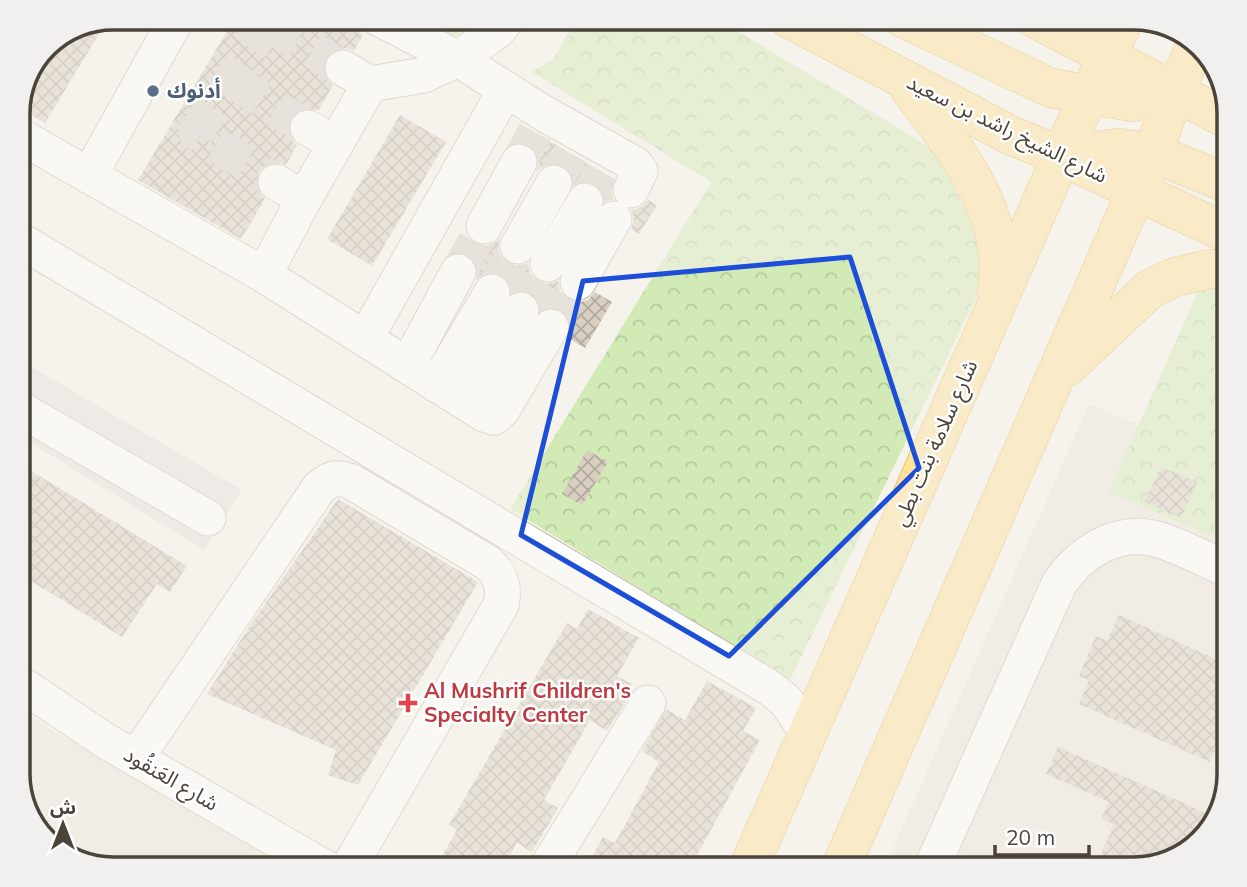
<svg xmlns="http://www.w3.org/2000/svg" width="1247" height="887" font-family="Mulish,'Noto Sans Arabic',sans-serif">
  <style>
    .residential { fill: #eae5da }
    .forest { fill: url(#forest-crowns) }
    .parking { fill: #e5e3e0 }
    .building { fill: url(#building-cross-hatch) }
    .lines { fill: none; stroke-linecap: round; stroke-linejoin: round }
    .minor-tunnel { stroke: #d4d0c8; stroke-width: 35; stroke-dasharray: 35 18; stroke-linecap: butt }
    .minor-casing { stroke: #c2bbae; stroke-width: 37 }
    .major-casing { stroke: #e6c16a; stroke-width: 40 }
    .minor { stroke: #fff; stroke-width: 35 }
    .major { stroke: #ffe39c; stroke-width: 38 }
    .marked { fill: none; stroke: #1d4ed8; stroke-width: 5; stroke-linejoin: round }
    .service-dot { fill: #5c6f8a; stroke: #fff; stroke-width: 2.5 }
    .health-dot { fill: #e0444e; stroke: #fff; stroke-width: 2.5 }
    .labels { text-anchor: middle; stroke-width: 5; stroke-linejoin: round; paint-order: stroke }
    .service-label { font-size: 21px; font-weight: bold; fill: #4e5e75; stroke: #fff; text-anchor: start }
    .street-label { font-size: 21px; fill: #4b4439; stroke: #fff }
    .health-label { font-size: 21px; font-weight: bold; fill: #be3a42; stroke: #fff; text-anchor: start }
    .rim { fill: none; stroke: #4b4439; stroke-width: 3.5 }
  </style>
  <defs>
    <pattern id="forest-crowns" width="20" height="18" patternUnits="userSpaceOnUse" patternTransform="scale(1.75)"><rect width="20" height="18" fill="#d2eab5"/><path d="M2 6a3 3 0 1 1 6 0M12 15a3 3 0 1 1 6 0" fill="none" stroke="#b6ca9c"/></pattern>
    <pattern id="building-cross-hatch" width="8" height="8" patternUnits="userSpaceOnUse" patternTransform="scale(1.75)"><rect width="8" height="8" fill="#d8cfc1"/><path d="M0 0l8 8M0 8l8-8" fill="none" stroke="#b1aa9e"/></pattern>
  </defs>
  <rect width="100%" height="100%" fill="#f6f3ec"/>
  <path class="residential" d="M1089 404 1229 463V775L1210 832 1177 860 1134 869H884Z
    M18 710 290 869H112L55 850 18 780Z"/>
  <path class="forest" d="M422 18H489L454 37Z
    M577 18H716L936 151 968 216 987 275 790 680 510 509 711 182 532 72 554 58Z
    M1204 278 1229 289V544L1109 492Z"/>
  <path class="parking" d="M18 359 242 490 204 550 18 435Z"/>
  <path class="building" d="M235 18H334L363 35 354 51 344 48 334 50 325 58 323 68 325 77 333 85 318 111 307 108 297 111 291 117 288 129 290 138 297 145 286 165 277 162 267 164 259 172 256 182 258 191 265 199 241 239 138 180Z
    M108 19 45 123 18 107 50 41Z
    M400 115 446 142 372 266 327 239Z
    M531 130 614 179 611 191 613 199 605 201 602 191 595 183 584 181 574 185 572 173 563 165 553 163 544 165 536 172 539 162 536 152 529 145 523 143Z
    M648 200 657 205 639 234 631 229 634 220 632 210 642 207Z
    M500 237 498 247 500 256 507 263 517 266 528 263 530 273 537 281 547 284 558 281 560 292 569 300 579 302 588 300 595 292 612 302 585 348 568 338 571 327 568 317 562 310 552 307 541 310 538 300 532 293 522 290 512 292 509 282 502 274 492 272 483 274 476 280 478 271 475 262 468 255 460 252 469 238 475 244 485 246 494 243Z
    M587 450 608 462 582 505 562 494Z
    M18 463 187 566 170 592 157 584 122 637 18 573Z
    M1161 467 1197 482 1181 518 1145 502Z
    M338 499 478 582 358 785 328 775 336 750 207 694 251 624Z
    M588 609 639 638 617 676 632 684 629 688 633 690 607 731 590 720 544 800 558 808 532 852 517 843 502 869H470L443 854 457 830 449 825 567 623 577 629Z
    M1119 615 1229 665V739L1221 736 1210 762 1079 704 1089 680 1079 676 1096 636 1107 641Z
    M707 681 756 708 743 731 760 740 689 870H585L603 837 615 843 659 762 642 751 666 709 685 720Z
    M1058 747 1215 817 1210 832 1177 860 1135 870H1094L1114 825 1101 819 1109 802 1046 774Z"/>
  <g class="lines">
    <path class="minor-tunnel" d="M269 18 232 80 196 132 276 182
      M267 23 343 68
      M232 80 308 128
      M519 162 535 132
      M554 183 570 154
      M585 201 602 172
      M458 272 484 226
      M492 292 518 246
      M521 310 548 264
      M551 327 578 282"/>
    <defs>
      <path id="minor" d="M378 18 458 59 545 114 636 165 640 171 631 190
        M343 68 370 84 424 75 458 59 498 30 508 18
        M308 128 336 144
        M18 135 264 275 484 414 494 417 502 410 551 327
        M89 176 177 18
        M276 182 304 199
        M484 226 519 162
        M18 239 770 688 786 701 808 733
        M518 246 554 183
        M548 264 585 201
        M264 275 304 199 370 84
        M578 282 614 219
        M365 339 506 89
        M408 365 458 272
        M437 385 492 292
        M467 402 521 310
        M18 408 208 518
        M18 682 104 740 327 869
        M136 758 319 488C330 478 338 476 352 482L488 563C501 575 505 587 501 605L348 869
        M546 869 648 703
        M931 869 1059 584C1080 552 1119 527 1160 540 1184 548 1207 560 1229 570"/>
      <path id="major" d="M788 18 1010 135 1061 156 1229 234
        M903 18 1051 88 1133 102 1175 91
        M1034 18 1229 120
        M910 89C954 148 1009 212 997 290
        M1061 156 1118 148 1153 153 1229 184
        M1067 367 1150 289 1175 277 1210 269H1229
        M748 869 1088 96 1125 18
        M840 869 1153 153 1175 91 1197 43"/>
    </defs>
    <use href="#minor" class="minor-casing"/>
    <use href="#major" class="major-casing"/>
    <use href="#minor" class="minor"/>
    <use href="#major" class="major"/>
  </g>
  <path d="M0 0H1247V887H0ZM850 257 919 468 729 656 521 535 583 281Z" fill="#f6f3ec" fill-opacity=".55" fill-rule="evenodd"/>
  <path class="marked" d="M850 257 919 468 729 656 521 535 583 281Z"/>
  <circle class="service-dot" cx="153" cy="91" r="7"/>
  <path class="health-dot" d="M404.5 692.5h7v7h7v7h-7v7h-7v-7h-7v-7h7z"/>
  <g class="labels">
    <g class="service-label">
      <text x="167" y="98">أدنوك</text>
    </g>
    <g class="street-label">
      <text transform="translate(1007 129) rotate(26)" y="7">شارع الشيخ راشد بن سعيد</text>
      <text transform="translate(935 443) rotate(-66)" y="7">شارع سلامة بنت بطي</text>
      <text transform="translate(171 779) rotate(30)" y="7">شارع العَنقُود</text>
    </g>
    <g class="health-label">
      <text x="424" y="698">Al Mushrif Children's<tspan x="424" dy="24">Specialty Center</tspan></text>
    </g>
  </g>
  <path d="M0 0H1247V887H0ZM113 30H1134A83 83 0 0 1 1217 113V774A83 83 0 0 1 1134 857H113A83 83 0 0 1 30 774V113A83 83 0 0 1 113 30Z" fill="#f1f0ef" fill-rule="evenodd"/>
  <path class="rim" d="M113 30H1134A83 83 0 0 1 1217 113V774A83 83 0 0 1 1134 857H113A83 83 0 0 1 30 774V113A83 83 0 0 1 113 30Z"/>
  <g transform="translate(63 824)" stroke="#ffffff" stroke-width="5" paint-order="stroke">
  <path d="M0-5L12 26L0 18L-12 26Z" fill="#4b4439"/>
  <text y="-10" font-size="19" font-weight="bold" text-anchor="middle" fill="#4b4439">ش</text>
  </g>
  <path d="M995 845v10h94v-10" fill="none" stroke="#4b4439" stroke-width="3.5"/>
  <text x="1006" y="845" font-size="21" fill="#4b4439" stroke="#ffffff" stroke-width="5" paint-order="stroke">20 m</text>
</svg>
